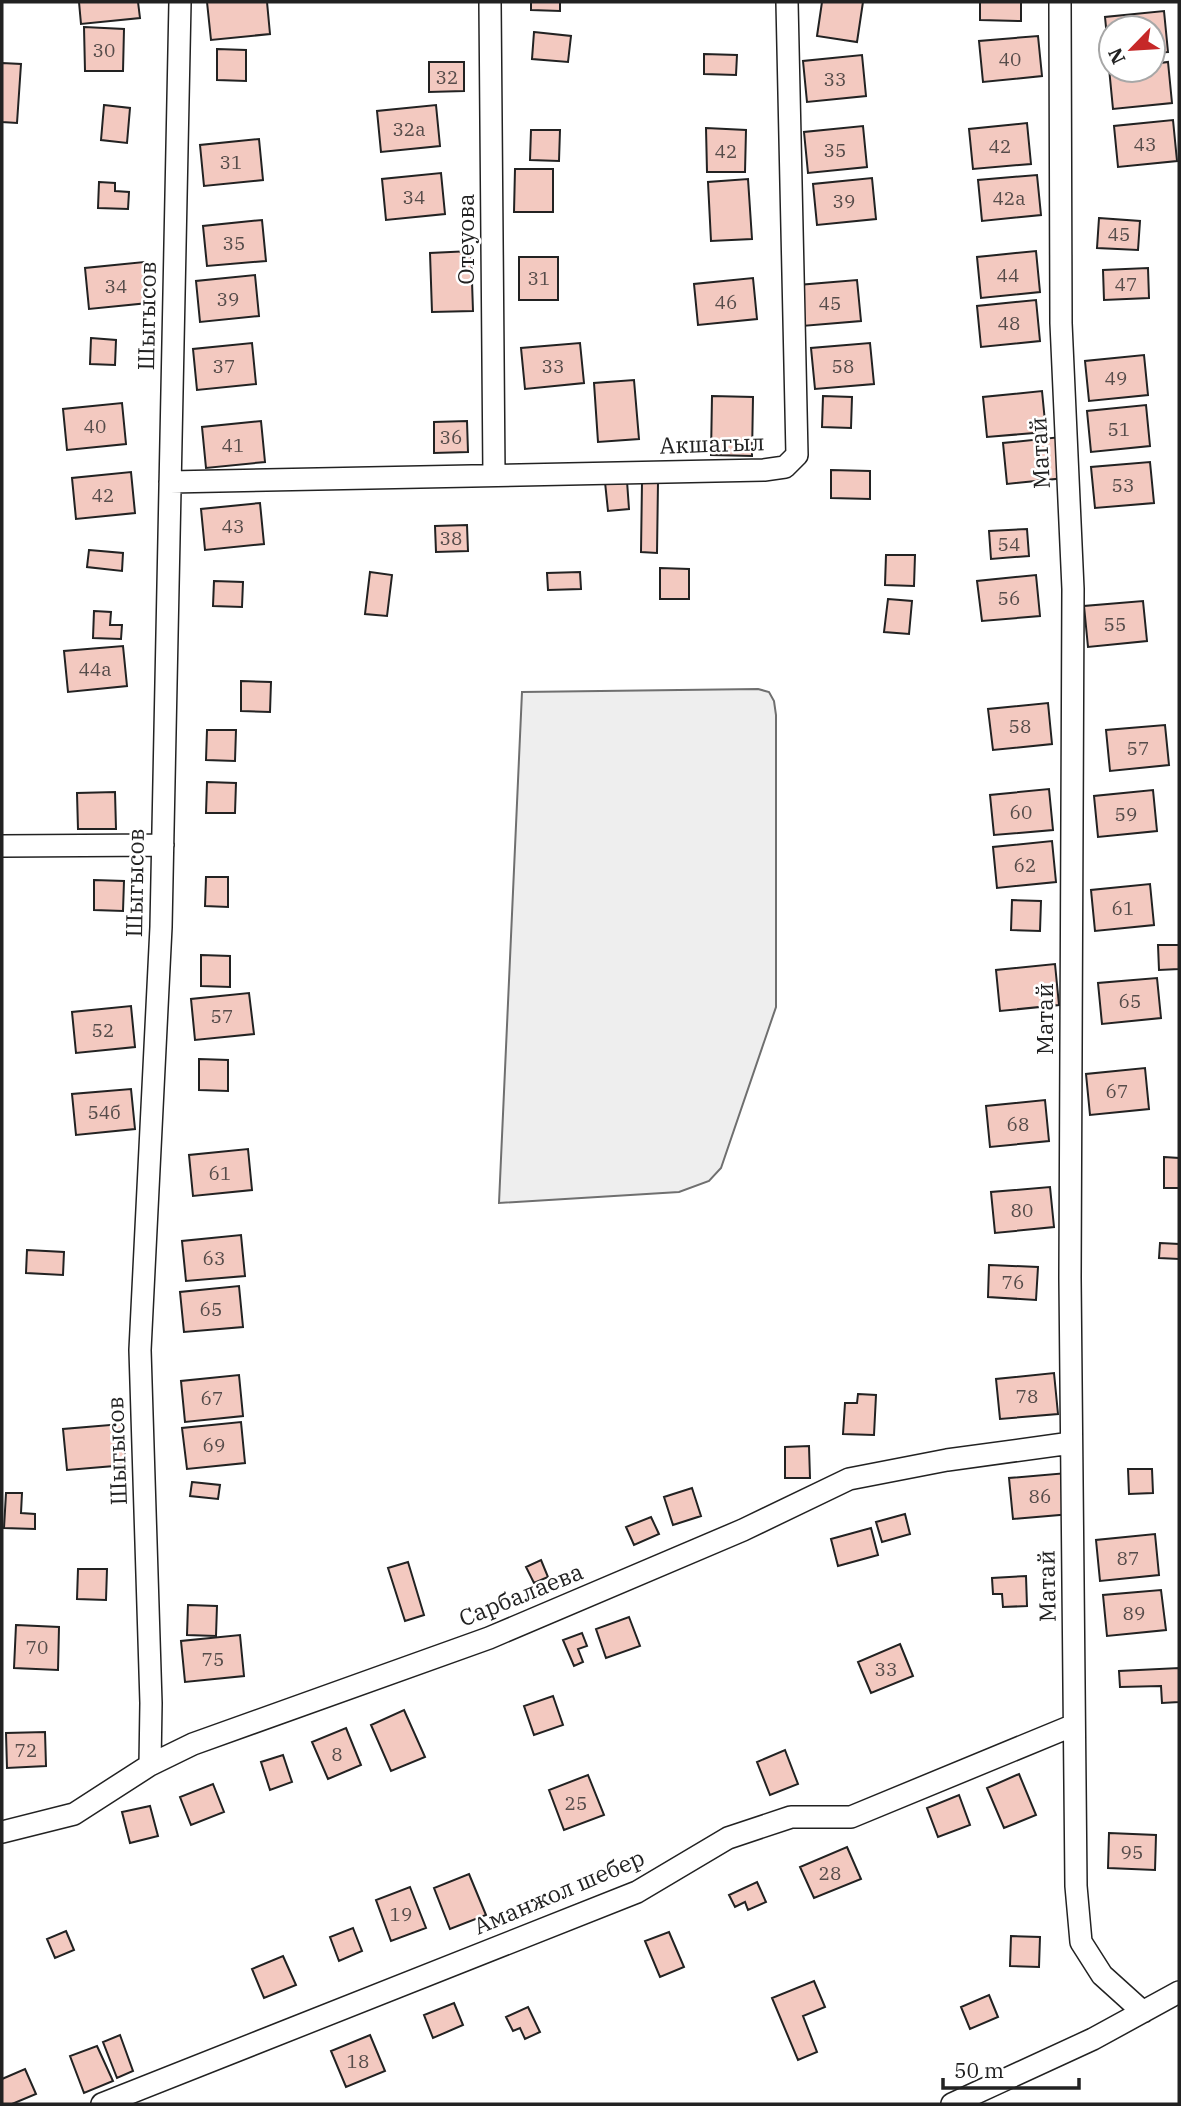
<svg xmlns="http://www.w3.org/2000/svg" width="1181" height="2106" font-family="'IBM Plex Serif',serif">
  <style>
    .green { fill: #eee; stroke: #6f6f6f; stroke-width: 2 }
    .building { fill: #f3c9c0; stroke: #222; stroke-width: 2 }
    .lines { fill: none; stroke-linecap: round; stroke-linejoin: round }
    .minor-casing { stroke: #222; stroke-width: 24 }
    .minor { stroke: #fff; stroke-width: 21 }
    .labels { text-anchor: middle; stroke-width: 5; stroke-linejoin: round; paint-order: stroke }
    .number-label { font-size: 19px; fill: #564c4a }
    .street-label { font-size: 23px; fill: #222; stroke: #fff }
  </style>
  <rect width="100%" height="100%" fill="#fff"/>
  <path class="green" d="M758 689 769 692 774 701 776 715V1007L721 1168 709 1181 679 1192 499 1203 522 692Z"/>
  <path class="building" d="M79 2H138L140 18 81 24Z
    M207 2H267L270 34 211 40Z
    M531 2H560V11L531 10Z
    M822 2H863L857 42 817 36Z
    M980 2H1021V21L980 20Z
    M1164 11 1168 52 1153 53V28H1111L1109 58 1105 17Z
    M84 27 124 29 123 71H85Z
    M534 32 571 36 568 62 532 59Z
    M1038 36 1042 76 983 82 979 41Z
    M217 49 246 50V81L217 80Z
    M704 54 737 55 736 75 704 74Z
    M862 55 866 96 807 102 803 61Z
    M429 62H464V91L429 92Z
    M1168 62 1172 103 1113 109 1109 68 1111 70H1153V64Z
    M2 63 21 64 17 123 2 122Z
    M104 105 130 108 127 143 101 140Z
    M436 105 440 146 381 152 377 111Z
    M1173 120 1177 161 1118 167 1114 126Z
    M1027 123 1031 164 973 169 969 129Z
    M863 126 867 167 808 173 804 132Z
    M706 128 746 130 745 172H707Z
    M531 130H560L559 161 530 160Z
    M259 139 263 180 204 186 200 145Z
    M515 169H553V212H514Z
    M441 173 445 214 386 220 382 179Z
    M1037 175 1041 215 982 221 978 180Z
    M872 178 876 219 817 225 813 184Z
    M748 179 752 239 711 241 708 182Z
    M99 182 115 183V191L129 192 128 209 98 208Z
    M1099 218 1140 221 1138 250 1097 248Z
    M262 220 266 261 207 266 203 226Z
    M471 251 473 311 432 312 430 253Z
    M1036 251 1040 292 981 298 977 257Z
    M519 257H558V300H519Z
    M144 262 148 303 89 309 85 268Z
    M1148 268 1149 298 1104 300 1103 270Z
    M255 275 259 316 200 322 196 281Z
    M753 278 757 319 698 325 694 284Z
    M857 280 861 321 802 326 798 285Z
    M1036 300 1040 341 981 347 977 306Z
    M91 338 116 340 115 365 90 364Z
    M252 343 256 384 197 390 193 349Z
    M580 343 584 383 525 389 521 348Z
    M870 343 874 384 815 389 811 348Z
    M1144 355 1148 395 1089 401 1085 361Z
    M634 380 639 439 598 442 594 383Z
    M1042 391 1046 432 987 437 983 397Z
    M712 396 753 397 752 456 711 455Z
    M823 396 852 397 851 428 822 427Z
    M122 403 126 444 67 450 63 409Z
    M1146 405 1150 446 1091 452 1087 411Z
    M261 421 265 462 206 468 202 427Z
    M467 421 468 452 434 453V422Z
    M1061 437 1065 478 1007 484 1003 443Z
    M1150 462 1154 503 1095 508 1091 467Z
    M831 470 870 471V499L831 498Z
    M131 472 135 513 76 519 72 478Z
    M627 481 629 509 608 511 605 482Z
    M642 482H658L657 553 641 552Z
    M260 503 264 544 205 550 201 509Z
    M467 525 468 551 436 552 435 526Z
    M1027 529 1029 556 991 559 989 531Z
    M89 550 123 553 122 571 87 567Z
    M886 555H915L914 586 885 585Z
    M660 568 689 569V599H660Z
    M370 572 392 575 387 616 365 614Z
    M580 572 581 589 548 590 547 573Z
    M1036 575 1040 616 982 621 977 581Z
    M214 581 243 582 242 607 213 606Z
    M888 599 912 601 909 634 884 632Z
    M1143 601 1147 641 1088 647 1084 606Z
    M94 611 111 612 110 625H122L121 639 93 638Z
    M123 646 127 686 68 692 64 651Z
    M241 681 271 682 270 712 241 711Z
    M1048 703 1052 744 993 750 988 709Z
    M1165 725 1169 765 1110 771 1106 730Z
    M207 730H236L235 761 206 760Z
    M207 782 236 783 235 813H206Z
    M1049 789 1053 830 994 835 990 795Z
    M1153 790 1157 831 1098 837 1094 796Z
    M115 792 116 829H78L77 793Z
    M1052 841 1056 882 997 888 993 847Z
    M206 877H228V907L205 906Z
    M94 880 124 881 123 911 94 910Z
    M1150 884 1154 925 1095 931 1091 890Z
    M1012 900 1041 901 1040 931 1011 930Z
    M1158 945H1179V969L1159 970Z
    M201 955 230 956V987L201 986Z
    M1055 964 1059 1005 1000 1011 996 970Z
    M1157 978 1161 1018 1102 1024 1098 983Z
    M249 993 254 1034 195 1040 191 999Z
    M131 1006 135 1047 76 1053 72 1012Z
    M199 1059 228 1060V1091L199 1090Z
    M1145 1068 1149 1109 1090 1115 1086 1074Z
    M131 1089 135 1129 76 1135 72 1094Z
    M1045 1100 1049 1141 990 1147 986 1106Z
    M248 1149 252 1190 193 1196 189 1155Z
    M1164 1157 1179 1158V1188H1164Z
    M1050 1187 1054 1227 995 1233 991 1192Z
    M241 1235 245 1276 186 1281 182 1241Z
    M1160 1243 1179 1244V1259L1159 1258Z
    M27 1250 64 1252 63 1275 26 1273Z
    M989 1265 1038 1267 1036 1300 988 1297Z
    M239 1286 243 1327 184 1332 180 1292Z
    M1054 1373 1058 1414 1000 1419 996 1379Z
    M239 1375 243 1416 185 1422 181 1381Z
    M858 1394 876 1395 874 1435 843 1434 845 1403H857Z
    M241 1422 245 1463 187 1469 182 1428Z
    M122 1424 126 1465 67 1470 63 1429Z
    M809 1446 810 1478H785V1447Z
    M1128 1469H1152L1153 1493 1129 1494Z
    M1067 1473 1071 1514 1013 1519 1009 1478Z
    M192 1482 220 1485 218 1499 190 1496Z
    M692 1488 701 1516 673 1525 664 1497Z
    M6 1493H22L21 1513 35 1514V1529L4 1528Z
    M905 1514 910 1534 882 1542 876 1522Z
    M651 1517 659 1534 634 1545 626 1527Z
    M871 1528 878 1555 838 1566 831 1539Z
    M1155 1534 1159 1575 1100 1581 1096 1540Z
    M541 1560 548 1577 534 1583 526 1567Z
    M408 1562 424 1615 405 1621 388 1568Z
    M78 1569H107L106 1600 77 1599Z
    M1026 1576 1027 1606 1003 1607 1002 1594H993L992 1578Z
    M1161 1590 1166 1630 1107 1636 1103 1595Z
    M188 1605 217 1606 216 1636 187 1635Z
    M629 1617 640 1646 606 1658 596 1629Z
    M16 1625 59 1627 58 1670 14 1668Z
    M582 1633 587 1646 578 1649 583 1662 574 1666 563 1640Z
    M240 1635 244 1676 185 1682 181 1641Z
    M900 1644 913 1676 871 1693 858 1662Z
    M1179 1668V1702L1162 1703 1161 1686 1120 1687 1119 1671Z
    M553 1696 563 1725 534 1735 524 1706Z
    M404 1710 425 1757 391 1771 371 1725Z
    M346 1728 361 1765 328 1779 312 1742Z
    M45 1732 46 1766 7 1768 6 1733Z
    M785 1750 798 1784 770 1795 757 1762Z
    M283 1755 292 1782 270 1790 261 1762Z
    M1019 1774 1036 1815 1004 1828 987 1788Z
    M588 1775 604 1815 564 1830 549 1790Z
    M213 1784 224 1812 191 1825 180 1797Z
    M959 1795 970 1825 938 1837 927 1808Z
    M150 1806 158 1836 130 1843 122 1812Z
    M1109 1833 1156 1835 1155 1870 1108 1868Z
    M847 1847 861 1879 814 1898 800 1867Z
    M469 1874 486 1915 450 1929 434 1888Z
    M757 1882 766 1902 748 1910 745 1902 735 1907 729 1895Z
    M410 1887 426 1928 391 1941 376 1900Z
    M353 1928 362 1951 339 1961 330 1937Z
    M66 1931 74 1950 55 1958 47 1939Z
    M669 1932 684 1967 660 1977 645 1941Z
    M1011 1936 1040 1937 1039 1967 1010 1966Z
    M283 1956 296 1985 264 1998 252 1969Z
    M814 1981 825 2007 803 2016 817 2052 798 2060 772 1998Z
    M989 1995 998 2017 970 2029 961 2007Z
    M454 2003 463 2025 433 2038 424 2015Z
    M528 2007 540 2032 525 2039 520 2028 513 2031 506 2017Z
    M120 2035 133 2071 117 2078 103 2042Z
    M370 2035 385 2071 346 2087 331 2051Z
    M97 2046 113 2081 84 2093 70 2056Z
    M25 2069 36 2094 12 2104H2V2079Z"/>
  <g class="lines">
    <defs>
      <path id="minor" d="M490 2 494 475
        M1060 2 1061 323 1073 589 1070 1278 1076 1886 1081 1942 1102 1975 1143 2012
        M170 482 764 470 785 467 797 455 787 2
        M2 846 163 845
        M150 1765 151 1703 140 1350 161 927 180 2
        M2 1832 74 1814 150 1765 193 1744 489 1638 743 1530 849 1479 947 1460 1071 1443
        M102 2104 637 1892 728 1838 791 1817H851L1074 1725
        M952 2104 1093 2039 1179 1992"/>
    </defs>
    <use href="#minor" class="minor-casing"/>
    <use href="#minor" class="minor"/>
  </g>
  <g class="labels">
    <g class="number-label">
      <text x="104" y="57">30</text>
      <text x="1010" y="66">40</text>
      <text x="447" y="84">32</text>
      <text x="835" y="86">33</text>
      <text x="409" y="136">32а</text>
      <text x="1145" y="151">43</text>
      <text x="1000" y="153">42</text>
      <text x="835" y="157">35</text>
      <text x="726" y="158">42</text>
      <text x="231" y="169">31</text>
      <text x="414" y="204">34</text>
      <text x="1009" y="205">42а</text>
      <text x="844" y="208">39</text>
      <text x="1119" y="241">45</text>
      <text x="234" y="250">35</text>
      <text x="1008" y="282">44</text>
      <text x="539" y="285">31</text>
      <text x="1126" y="291">47</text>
      <text x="116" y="293">34</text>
      <text x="228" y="306">39</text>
      <text x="726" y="309">46</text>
      <text x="830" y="310">45</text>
      <text x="1009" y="330">48</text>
      <text x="224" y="373">37</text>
      <text x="553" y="373">33</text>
      <text x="843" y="373">58</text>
      <text x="1116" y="385">49</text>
      <text x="95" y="433">40</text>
      <text x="1119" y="436">51</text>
      <text x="451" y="444">36</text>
      <text x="233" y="452">41</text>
      <text x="1123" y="492">53</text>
      <text x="103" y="502">42</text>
      <text x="233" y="533">43</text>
      <text x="451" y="545">38</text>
      <text x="1009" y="551">54</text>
      <text x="1009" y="605">56</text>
      <text x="1115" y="631">55</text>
      <text x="95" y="676">44а</text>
      <text x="1020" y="733">58</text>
      <text x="1138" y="755">57</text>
      <text x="1021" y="819">60</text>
      <text x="1126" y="821">59</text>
      <text x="1025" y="872">62</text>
      <text x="1123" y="915">61</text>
      <text x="1130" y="1008">65</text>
      <text x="222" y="1023">57</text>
      <text x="103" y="1037">52</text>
      <text x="1117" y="1098">67</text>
      <text x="104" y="1119">54б</text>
      <text x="1018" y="1131">68</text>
      <text x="220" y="1180">61</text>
      <text x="1022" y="1217">80</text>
      <text x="214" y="1265">63</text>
      <text x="1013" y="1289">76</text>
      <text x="211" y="1316">65</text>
      <text x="1027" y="1403">78</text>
      <text x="212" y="1405">67</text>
      <text x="214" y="1452">69</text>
      <text x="1040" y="1503">86</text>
      <text x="1128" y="1565">87</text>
      <text x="1134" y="1620">89</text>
      <text x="37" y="1654">70</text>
      <text x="213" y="1666">75</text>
      <text x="886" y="1676">33</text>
      <text x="26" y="1757">72</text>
      <text x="337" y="1761">8</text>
      <text x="576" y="1810">25</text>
      <text x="1132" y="1859">95</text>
      <text x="830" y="1880">28</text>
      <text x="401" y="1921">19</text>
      <text x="358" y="2068">18</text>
    </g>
    <g class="street-label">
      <text transform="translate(466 239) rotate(-90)" y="8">Отеуова</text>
      <text transform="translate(147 316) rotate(-89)" y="8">Шыгысов</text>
      <text transform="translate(712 444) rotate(-2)" y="8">Акшагыл</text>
      <text transform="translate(1040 453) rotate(-93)" y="8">Матай</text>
      <text transform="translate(135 883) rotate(-89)" y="8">Шыгысов</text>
      <text transform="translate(1045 1019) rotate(-90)" y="8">Матай</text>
      <text transform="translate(117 1451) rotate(-92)" y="8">Шыгысов</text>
      <text transform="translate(1047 1586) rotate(-91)" y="8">Матай</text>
      <text transform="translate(521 1595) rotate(-22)" y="8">Сарбалаева</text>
      <text transform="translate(559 1892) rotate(-23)" y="8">Аманжол шебер</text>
    </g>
  </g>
  <rect width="1181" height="2106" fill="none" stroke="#222222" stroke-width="7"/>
  <g transform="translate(1132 49) rotate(245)"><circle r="33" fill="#ffffff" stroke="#a7a7a7" stroke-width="2"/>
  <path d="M0-5L12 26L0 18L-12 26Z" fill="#c62828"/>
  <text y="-10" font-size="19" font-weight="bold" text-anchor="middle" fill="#222222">N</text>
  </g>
  <path d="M943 2078v10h136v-10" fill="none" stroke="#222222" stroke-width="3.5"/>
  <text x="954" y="2078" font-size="21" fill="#222222" stroke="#ffffff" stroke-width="5" paint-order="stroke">50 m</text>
</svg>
